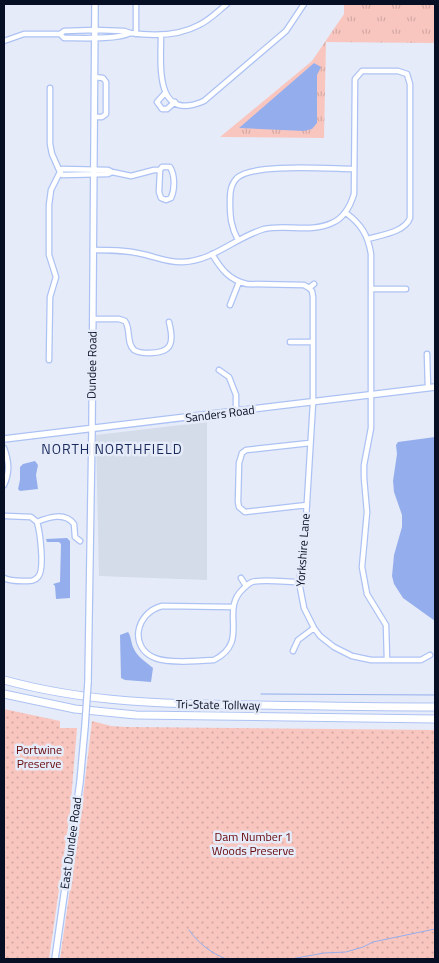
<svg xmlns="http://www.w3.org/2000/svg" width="439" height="963" font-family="'Titillium Web',sans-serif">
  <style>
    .built { fill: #d4dbe9 }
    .grass { fill: url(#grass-tufts) }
    .park { fill: url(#park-dots) }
    .water { fill: #94aeed }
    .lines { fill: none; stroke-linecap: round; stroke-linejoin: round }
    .stream { stroke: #94aeed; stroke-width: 1 }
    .minor-casing { stroke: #adc2f4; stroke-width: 7 }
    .major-casing { stroke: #adc2f4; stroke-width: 8 }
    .highway-casing { stroke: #adc2f4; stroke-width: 9 }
    .minor { stroke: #fff; stroke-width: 4.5 }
    .major { stroke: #fff; stroke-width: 5.5 }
    .highway { stroke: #fff; stroke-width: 7 }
    .major-bridge-casing { stroke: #adc2f4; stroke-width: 8; stroke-linecap: butt }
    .major-bridge { stroke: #fff; stroke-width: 5.5 }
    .labels { text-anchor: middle; stroke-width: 5; stroke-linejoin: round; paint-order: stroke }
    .street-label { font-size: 12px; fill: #070f25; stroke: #e5ebf8 }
    .park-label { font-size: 12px; fill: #650508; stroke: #e5ebf8 }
    .neighbourhood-label { font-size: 14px; letter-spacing: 1px; fill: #18295c; stroke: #e5ebf8 }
  </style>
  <defs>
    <pattern id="grass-tufts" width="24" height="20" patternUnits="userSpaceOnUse" patternTransform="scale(1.25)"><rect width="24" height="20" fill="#f9c6bf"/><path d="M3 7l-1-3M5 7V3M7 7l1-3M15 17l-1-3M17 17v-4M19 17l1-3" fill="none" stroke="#d4a9a4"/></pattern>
    <pattern id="park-dots" width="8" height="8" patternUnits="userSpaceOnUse" patternTransform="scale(1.25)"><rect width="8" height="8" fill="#f9c6bf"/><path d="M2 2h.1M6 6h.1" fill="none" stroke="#d4a9a4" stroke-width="1.8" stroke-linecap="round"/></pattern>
  </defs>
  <rect width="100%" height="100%" fill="#e5ebf8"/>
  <path class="built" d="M207 422V580L99 576 96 435Z"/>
  <path class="grass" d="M344 4H435V43L326 42 324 138 220 137 312 61 344 14Z"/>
  <path class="park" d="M4 709 60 721V728H77L70 812 49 959H4Z
    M92 721 111 726 127 727 435 730V959H60L83 797Z"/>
  <path class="water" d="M314 63 321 67 317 75V123L312 129 304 131 239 128Z
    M435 437V621L403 598 394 584 392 576 394 555 402 527V515L394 492 393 481 397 454 396 445 398 442Z
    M35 461 38 465 36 475 38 489 20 491 18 489 20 480V467L23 464Z
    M67 538 70 541V598L56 599 55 586 53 584 60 582 61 544 59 542H47L46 539Z
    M128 632C131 636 131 642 133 647 137 657 146 662 153 668L151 682 125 680 121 678 120 635Z"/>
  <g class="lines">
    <path class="stream" d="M261 694 435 695
      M189 930C198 943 211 953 226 959
      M291 959 324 953 346 952 363 947 373 942 435 929"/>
    <defs>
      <path id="minor" d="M95 30 124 31 130 33C118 40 79 38 64 38L60 34 64 31Z
        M130 33C152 36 179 36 199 25 210 20 218 11 227 4
        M136 34V4
        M161 35C161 64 154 123 204 101L286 31 304 4
        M4 41 24 34H60
        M165 93 157 102 162 109H167L175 102
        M94 117H102L106 114V82L103 78 94 77
        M62 169 108 170 112 172 108 174 62 175 60 172Z
        M112 172 131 176 154 170H160L162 167H170C175 175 175 189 171 198L166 200 161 198 159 192 160 170
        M346 213C361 224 368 235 371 254V428L364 465V478L367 512 362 567 367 594 386 625 387 660
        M238 240C231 227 230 217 230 203 230 194 230 185 237 178 253 163 331 169 354 169
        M93 250C110 250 126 250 142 254 156 257 169 263 183 262 213 261 236 237 264 229 286 224 311 233 332 223 344 218 350 207 354 194L355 79 362 71H398L407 74 410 84V218C405 232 381 235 368 239
        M212 254C221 269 229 280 247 284L304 285 309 288 314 284
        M309 288 312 291 313 297V403L304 551 299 582 304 608 314 628 320 636 334 647 352 656 371 660H421L430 655
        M371 289H406
        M230 305 239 282
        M93 319H119L125 321C131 329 126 343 134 350 138 353 144 353 149 353 173 353 174 342 169 322
        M290 342H313
        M427 354 428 388
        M49 360 50 297 56 277 49 255V205L51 190 60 172 52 154 50 144V88
        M219 370 229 377 236 395V412
        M4 448C9 461 10 472 4 485
        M307 505 245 512 239 507 238 502 239 463 242 453 246 450 310 443
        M6 516 31 517 37 522
        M37 522C49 517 65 512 74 524L75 537 80 541
        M4 578C10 581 16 581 23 581 29 581 34 582 38 577 45 570 40 532 37 522
        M241 578 246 586
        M233 607 162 606C135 613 129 648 155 658 166 663 201 661 214 660 251 641 219 611 243 589 245 587 249 583 252 582 262 579 288 582 299 582
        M293 651 298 640 314 628"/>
      <path id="major" d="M4 439 435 387
        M88 682 92 429 95 4
        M55 959 80 782 85 726"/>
      <path id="highway" d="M4 680C88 703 166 704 253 705 314 706 374 707 435 707
        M4 694 75 709 136 715 435 719"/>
    </defs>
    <use href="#minor" class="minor-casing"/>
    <use href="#major" class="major-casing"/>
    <use href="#highway" class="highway-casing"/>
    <use href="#minor" class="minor"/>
    <use href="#major" class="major"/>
    <use href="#highway" class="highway"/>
    <defs>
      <path id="major-bridge" d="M85 726 88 682"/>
    </defs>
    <use href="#major-bridge" class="major-bridge-casing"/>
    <use href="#major-bridge" class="major-bridge"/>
  </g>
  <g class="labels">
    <g class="street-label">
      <text transform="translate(92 365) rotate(-89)" y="4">Dundee Road</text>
      <text transform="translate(220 414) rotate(-7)" y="4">Sanders Road</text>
      <text transform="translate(303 550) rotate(-86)" y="4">Yorkshire Lane</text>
      <text transform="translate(218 705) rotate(1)" y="4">Tri-State Tollway</text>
      <text transform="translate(71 843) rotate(-82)" y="4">East Dundee Road</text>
    </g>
    <g class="park-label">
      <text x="39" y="754">Portwine<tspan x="39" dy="14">Preserve</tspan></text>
      <text x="253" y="841">Dam Number 1<tspan x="253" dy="14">Woods Preserve</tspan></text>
    </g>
    <g class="neighbourhood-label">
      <text x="112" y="454">NORTH NORTHFIELD</text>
    </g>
  </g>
  <rect width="439" height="963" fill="none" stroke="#070f25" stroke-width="10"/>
</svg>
